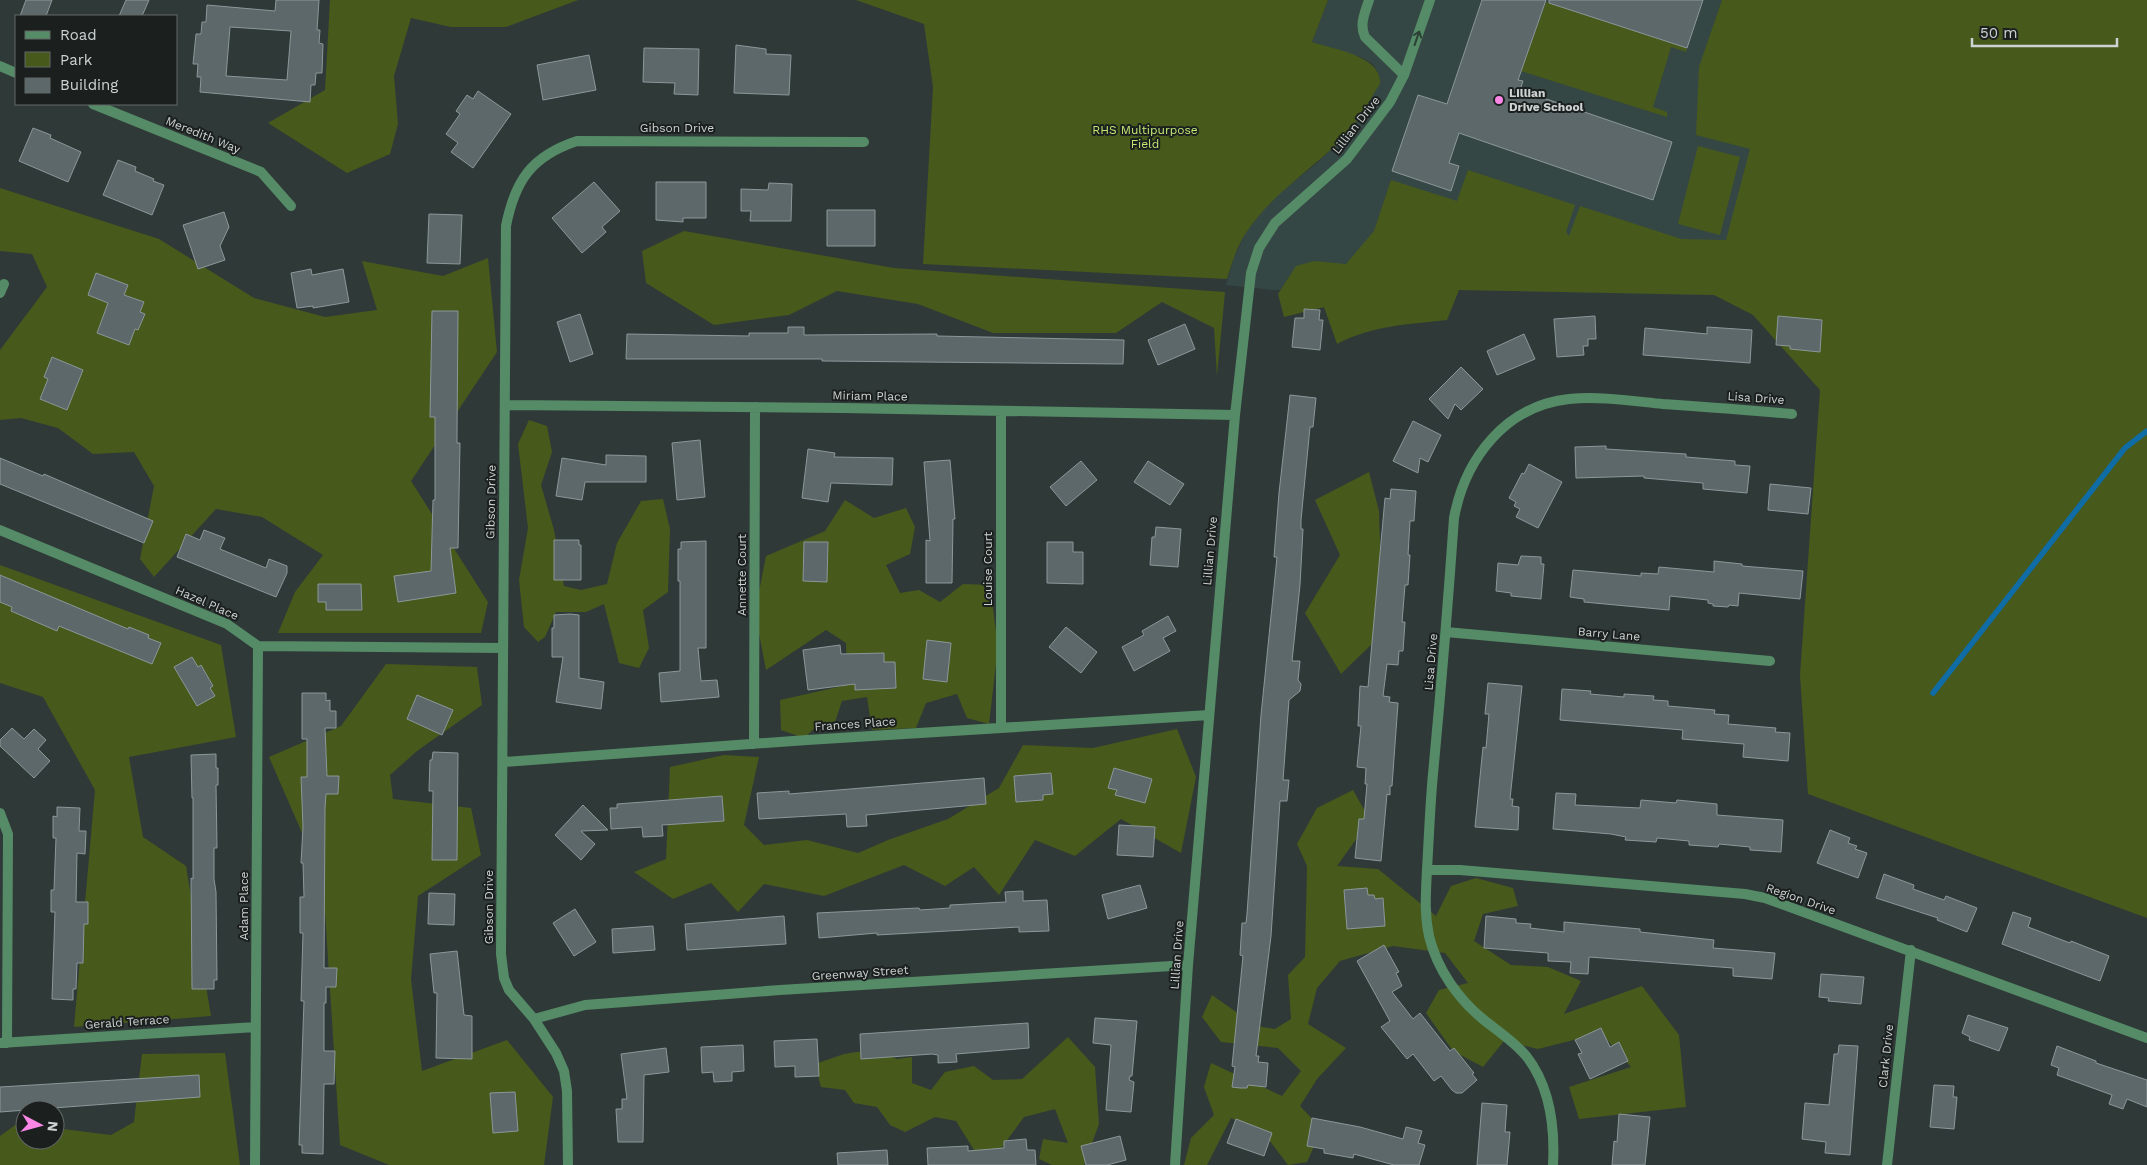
<svg xmlns="http://www.w3.org/2000/svg" width="2147" height="1165" font-family="'Work Sans',sans-serif">
  <style>
    .built { fill: #354744 }
    .green { fill: #47591b }
    .lines { fill: none; stroke-linecap: round; stroke-linejoin: round }
    .stream { stroke: #0f6ca5; stroke-width: 5.5 }
    .building { fill: #5d686b; stroke: #8b9799; fill-rule: evenodd }
    .street { stroke: #558b67; stroke-width: 10 }
    .oneway { stroke: #2c4035 }
    .poi-dot { fill: #fa87e8; stroke: #1b201f; stroke-width: 2 }
    .labels { text-anchor: middle; stroke-width: 4; stroke-linejoin: round; paint-order: stroke }
    .poi-label { font-size: 12px; font-weight: bold; fill: #cdd3d2; stroke: #1b201f; text-anchor: start }
    .street-label { font-size: 12px; fill: #cdd3d2; stroke: #1b201f }
    .park-label { font-size: 12px; fill: #c4e974; stroke: #1b201f }
  </style>
  <rect width="100%" height="100%" fill="#2f3a38"/>
  <path class="built" d="M1328 0H1793L1714 295 1459 290 1367 293 1274 290 1226 285 1234 257 1245 234 1262 211 1280 192 1315 165 1340 141 1380 84 1378 72 1373 64 1363 58 1312 42Z"/>
  <path class="green" d="M330 0H578L506 27H451L411 18 394 76 398 124 390 154 347 173 268 123 325 90Z
    M856 0H1328L1312 42C1333 49 1383 56 1380 84 1367 104 1355 127 1338 143 1307 173 1270 196 1246 233 1237 246 1232 263 1227 279L923 264 933 87 924 24Z
    M1722 0H2147V918L1808 794 1800 675 1820 390 1753 315 1714 295 1459 290 1447 320C1410 324 1370 326 1337 344L1324 307 1284 317 1278 294 1296 266 1314 261 1346 264 1374 231 1391 180 1457 201 1468 170 1575 205 1566 232 1569 236 1580 206 1681 239 1726 240 1750 149 1696 135 1699 67Z
    M1546 2 1687 48 1686 52 1671 47 1653 107 1667 112V117L1521 71Z
    M1698 146 1740 157 1720 235 1678 224Z
    M0 188 159 239 254 298 325 317 377 310 362 261 443 276 488 258 497 352 411 481 488 602 481 633H278L295 592 323 555 262 517 216 509 154 577 140 559 154 486 134 452 93 454 58 428 21 418 0 420V350L47 287 32 254 0 251Z
    M684 231 894 268 1225 292 1217 376 1214 328 1162 302 1116 333H993L918 304 837 291 789 315 714 325 646 283 642 251Z
    M529 420 547 426 552 452 541 485 554 530 564 586 581 590 607 584 617 543 641 501 663 499 670 529 668 592 643 610 649 648 639 668 619 663 604 604 586 612H556L545 637 538 642 524 627 519 580 528 528 518 444Z
    M1369 472 1379 511 1381 574 1374 642 1341 674 1305 613 1340 555 1315 500Z
    M845 500 874 518 906 508 915 527 910 554 886 565 900 593 919 590 940 602 963 584 990 585 998 647 989 724 967 718 957 694 926 703 916 728 872 730 867 697 842 701 835 722 819 724 804 738 781 730 780 700 847 685 846 643 826 630 766 670 755 612 766 556 825 531Z
    M0 565 221 645 236 737 129 757 143 837 186 866 211 1016 74 1027 95 790 43 697 0 683Z
    M386 664 477 667 482 705 417 751 390 775 393 799 471 808 481 855 418 896 411 979 422 1071 507 1040 553 1097 544 1165H389L340 1145 323 881 269 757 341 726Z
    M1177 729 1196 777 1181 853 1121 819 1075 856 1035 840 999 895 974 867 945 886 904 865 824 896 764 884 738 912 711 883 673 899 634 872 666 859 670 767 724 755 759 757 744 825 764 845 807 840 858 853 888 840 948 819 999 788 1023 745 1093 748Z
    M1353 790 1370 820 1337 866 1378 869 1436 916 1451 886 1476 878 1513 888 1518 906 1483 914 1474 941 1511 965 1548 967 1581 981 1564 1014 1642 986 1679 1035 1686 1107 1579 1119 1569 1087 1631 1067 1601 1033 1538 1049 1504 1041 1483 1067 1453 1051 1426 1013 1439 990 1468 983 1445 953 1393 946 1340 961 1317 988 1308 1024 1346 1048 1317 1079 1300 1106 1322 1129 1307 1162 1288 1165 1263 1132 1231 1118 1207 1165H1184L1191 1138 1214 1115 1204 1087 1211 1063 1282 1096 1301 1071 1278 1048 1221 1042 1202 1017 1212 995 1256 1026 1275 1029 1291 1019 1288 975 1305 957 1307 866 1297 844 1317 808Z
    M1068 1037 1095 1067 1099 1124 1084 1165H1052L1039 1159 1043 1139 1068 1143 1055 1109 1024 1117 1000 1150 979 1158 956 1121 935 1117 905 1132 890 1125 877 1107 854 1103 845 1090 821 1087 815 1064 844 1054 876 1049 897 1059 912 1057V1083L931 1090 945 1072 974 1066 993 1080 1022 1079Z
    M225 1053 240 1165H0V1136L18 1123 25 1124V1140H55V1128L111 1135 134 1122 142 1054Z"/>
  <g class="lines">
    <path class="stream" d="M1933 693 2125 448 2147 431"/>
  </g>
  <path class="building" d="M26 0H52L46 16H20Z
    M126 0H149L142 16H119Z
    M276 0H319L317 30H320L319 43 323 44 322 73H316L315 85H311L310 102 200 92 201 77H197L198 64H193L196 34H201L202 22H206L207 5 275 11ZM230 27 291 31 287 80 226 76Z
    M1482 0H1546L1518 80 1523 81 1520 90 1672 142 1653 200 1459 133 1449 163 1459 166 1451 191 1392 171 1418 95 1447 104Z
    M1549 0H1703L1687 48 1549 3Z
    M736 45 766 49V54L791 55 789 95 734 93Z
    M644 48 699 49 698 95 674 94 675 83 643 82Z
    M589 55 596 90 543 100 537 65Z
    M478 91 511 114 473 168 451 152 458 143 446 134 460 114 456 111 467 95 473 99Z
    M33 128 51 135 50 138 81 152 68 182 19 161Z
    M118 160 136 167 135 171 154 179 153 181 164 185 152 215 103 195Z
    M594 182 620 211 602 227 606 232 582 253 552 218Z
    M656 182H706V218H683V222L656 220Z
    M769 183 792 184 791 221H750L751 211H741V189L768 190Z
    M827 210H875V246H827Z
    M224 212 229 227 220 246 225 260 198 269 183 225Z
    M429 214 462 215 460 264 427 263Z
    M311 269 312 275 343 269 349 302 313 308V306L297 308 291 273Z
    M96 273 128 285 124 295 144 302 140 312 145 314 138 330 135 329 129 345 97 333 108 303 88 295Z
    M1304 309 1320 310 1319 320H1323L1320 350 1292 347 1295 318H1304Z
    M432 311H458L457 436V443H460L458 548H450L456 593 398 602 394 576 431 571 433 500H435V417H430Z
    M580 314 593 354 570 362 557 322Z
    M1595 316 1596 339H1588V346H1583L1584 355 1557 357 1554 319Z
    M1778 316 1822 320 1820 352 1790 349V346L1776 345Z
    M1185 324 1195 349 1158 365 1148 340Z
    M788 327H804V335L937 334V336L1124 340 1123 364 822 361V359H626L627 334 749 336V333H788Z
    M1707 327 1752 330 1750 363 1643 355 1645 328 1707 334Z
    M1524 334 1535 359 1497 375 1487 351Z
    M52 357 83 370 67 410 40 399 48 379 44 377Z
    M1461 367 1483 389 1461 410 1455 404 1448 419 1429 399Z
    M1290 395 1316 398 1313 427H1310L1301 520V529H1303L1300 585 1292 661H1300L1298 680 1301 684 1300 691 1289 700 1283 780H1289L1287 801H1280L1271 936 1256 1056H1259L1258 1062 1268 1063 1266 1087 1248 1085 1247 1088H1240L1232 1087 1235 1067 1232 1066 1243 956 1240 955 1242 923H1246L1247 914 1261 715 1277 557H1274L1279 493Z
    M1413 421 1441 435 1428 462 1420 458 1418 473 1393 461Z
    M700 440 705 497 677 500 672 443Z
    M1606 446V449L1686 454V457L1735 461V465L1750 466 1747 493 1703 489V483L1644 478V476L1576 478 1575 447Z
    M808 449 835 453 834 457 893 458 892 485 831 483 828 502 802 498Z
    M606 455 646 456V482H585L582 500 556 496 562 458 606 465Z
    M0 458 43 476 44 474 153 521 144 543 0 484Z
    M950 460 955 519H953L952 583H926V540L930 541 924 462Z
    M1081 461 1097 480 1066 506 1050 487Z
    M1148 461 1184 484 1170 505 1134 482Z
    M1529 464 1562 482 1538 528 1516 517 1520 509 1514 506 1516 502 1509 498 1522 473 1524 474Z
    M1770 484 1811 488 1808 514 1768 510Z
    M1391 489 1416 491 1414 521H1410L1408 555H1410L1408 585H1405L1402 622H1405L1403 651H1399L1398 665 1387 664 1383 696 1390 697 1389 702 1398 703 1392 786H1390V795L1387 794 1381 861 1355 858 1359 819H1364L1367 784H1365L1366 768 1357 767 1361 726H1358L1360 686 1368 687 1385 498 1390 499Z
    M1156 527 1181 529 1178 567 1150 565 1152 537H1155Z
    M204 530 225 538 220 549 266 568 269 559 287 566V573L276 597 177 557 186 534 200 540Z
    M554 540H579V545H581V580H554Z
    M706 541V648H698L701 681 717 680 719 697 661 702 659 673 680 671V581H678V549H681V542Z
    M804 542H828L827 582 803 581Z
    M1047 542H1073V552H1083V584L1047 583Z
    M1521 556 1541 557V564H1544L1541 599 1511 596V593L1496 591 1498 563 1518 565Z
    M1714 561 1742 564V566L1803 571 1800 599 1739 593 1738 606 1729 605 1728 607 1713 606V604L1708 603V600L1670 596 1669 610 1584 602V599L1570 597 1573 570 1641 576V573L1658 574 1659 567 1714 572Z
    M0 575 128 629 129 627 149 635 148 638 161 643 152 664 59 626 57 631 11 611 12 607 0 602Z
    M318 584H361L362 610H326V602H318Z
    M570 614 579 615V678L604 682 601 709 556 702 563 657H552V628H554V615Z
    M1168 616 1176 631 1163 638 1170 651 1134 671 1122 647 1144 635 1142 631Z
    M1066 627 1097 652 1081 673 1049 647Z
    M927 640 951 643 947 682 923 679Z
    M840 645 841 654 884 653V662H895L896 688 855 690V684L808 690 803 650Z
    M192 657 198 667 201 665 213 686 210 688 215 696 197 706 174 667Z
    M1488 683 1522 686 1510 799H1513L1512 806 1519 807 1518 830 1475 827 1483 747 1486 748 1489 714H1485Z
    M1562 689 1591 691 1590 694 1624 697V694L1654 696 1653 700 1668 701V706L1715 710 1714 714 1729 715 1728 724 1776 728 1775 732 1790 733 1788 761 1743 757 1744 744 1682 739 1683 730 1560 720Z
    M302 693H326V701L330 700V711H336V728H325L327 776H339L338 794H326L325 808 324 968H337L336 987H326V1003H324V1051H335L334 1084H324L323 1154 302 1153V1145H299L304 1001H301L303 933H300V897H304L303 863H301L303 827 301 777H307V739H302Z
    M417 695 453 710 442 735 407 719Z
    M12 728 24 739 34 729 46 740 38 749 50 761 34 778 0 746V740Z
    M433 752 458 753 457 860H432L433 791H429L430 760H432Z
    M216 754V768H218V785H216L217 848H214V879L216 892 217 980H214V989H192L191 878 193 879V798H192L191 755Z
    M1114 768 1152 779 1145 803 1115 795 1117 790 1108 788Z
    M1051 773 1053 794 1043 795V800L1016 802 1014 776Z
    M984 778 986 804 866 815 867 826 847 827 846 814 759 819 757 793 789 791V794Z
    M1556 793 1576 794 1575 805 1640 808 1641 800 1676 803 1677 800 1717 804V815L1783 820 1781 852 1750 850V847L1719 844 1718 847 1689 845V841L1657 838 1656 842 1625 840 1626 837 1611 834 1553 829Z
    M722 796 724 821 662 825 663 836 643 837 642 827 611 829 610 808H617V804Z
    M583 805 608 830 581 831 595 844 581 860 555 835Z
    M57 807 80 808 79 831H86L85 854 77 853 76 902H88V924H84L83 963H77L76 989H73V1000L52 999 55 912H51V890H54L56 838H53V816L57 817Z
    M1119 825 1155 827 1153 857 1117 855Z
    M1830 830 1850 838 1848 843 1857 846 1855 849 1867 853 1858 878 1817 863Z
    M1884 874 1914 885 1913 889 1944 900 1946 896 1977 908 1967 932 1937 920 1938 918 1876 898Z
    M1140 885 1147 908 1108 919 1102 895Z
    M1367 888 1368 895H1374L1375 899 1383 898 1385 926 1347 929 1344 890Z
    M1023 891V901L1047 900 1049 931 1019 932V927L877 935V933L819 938 817 913 919 908 920 910 950 908V905L1006 902 1005 892Z
    M429 893 455 894 454 925 428 924Z
    M575 909 596 942 574 956 553 923Z
    M2013 912 2031 918 2028 927 2070 943 2071 941 2109 956 2100 981 2002 944Z
    M784 916 786 944 687 950 685 924Z
    M1486 916 1516 919V923L1531 924 1530 928 1564 932V922L1640 929V932L1714 940 1713 948 1775 953 1772 979 1733 976V968L1589 957 1588 974 1570 973 1571 962 1548 961V953L1484 948Z
    M653 926 655 950 613 953 612 929Z
    M1384 945 1399 972 1396 973 1402 986 1392 992 1413 1019 1420 1013 1450 1051 1454 1048 1474 1073 1472 1074 1477 1080 1462 1093H1456L1452 1090 1441 1076 1434 1081 1413 1054 1407 1059 1381 1027 1390 1021 1357 961Z
    M457 951 464 1015 472 1016V1059L436 1058 437 993H434L430 954Z
    M1821 974 1864 977 1861 1004 1828 1001 1829 998 1819 997Z
    M1968 1015 2008 1028 1999 1051 1969 1040 1970 1037 1962 1033Z
    M1095 1018 1137 1021 1132 1076H1130L1129 1080 1134 1082 1131 1112 1106 1110 1111 1045 1093 1043Z
    M1028 1023 1029 1048 956 1054 957 1062 938 1063V1055L932 1054 861 1059 860 1034Z
    M1601 1028 1610 1047 1619 1042 1628 1061 1590 1079 1578 1054 1582 1053 1575 1040Z
    M817 1039 819 1076 795 1077V1066L775 1067 774 1041Z
    M743 1045 744 1071 732 1072V1081L714 1082 713 1072 702 1073 701 1047Z
    M1839 1045 1858 1046 1850 1155 1825 1153 1826 1142 1802 1139 1805 1103 1829 1105 1834 1054H1838Z
    M2057 1046 2096 1061V1063L2147 1080V1107L2127 1099 2123 1109 2109 1104 2112 1095 2057 1075 2059 1068 2051 1065Z
    M666 1048 669 1072 644 1075 643 1142H618L616 1109H622V1099H627L621 1054Z
    M199 1075 200 1097 0 1112V1087Z
    M1934 1085 1954 1086 1953 1097H1957L1954 1129 1930 1127Z
    M515 1092 518 1131 493 1133 490 1093Z
    M1482 1103 1507 1105 1505 1132H1510L1507 1165H1477Z
    M1619 1114 1650 1117 1645 1165H1612L1614 1141 1617 1142Z
    M1312 1118 1360 1127 1403 1139 1406 1127 1422 1131 1418 1143 1425 1145 1419 1165H1394L1354 1154 1353 1158 1324 1153V1149L1307 1146Z
    M1236 1119 1272 1133 1264 1156 1227 1143Z
    M1120 1136 1126 1160 1107 1165H1086L1081 1146Z
    M1026 1139 1027 1150H1035L1036 1165H928L927 1148 968 1146V1151L1004 1148V1141Z
    M887 1150 888 1165H838L837 1153Z"/>
  <g class="lines">
    <path class="street" d="M1369 0C1365 13 1359 24 1365 37L1404 75
      M0 66 16 73
      M93 104 261 172 291 206
      M0 293 4 284
      M505 405 843 408 1235 415
      M0 530 227 624 258 646 502 648
      M1446 632 1770 661
      M1001 727V411
      M754 744 755 407
      M503 762 807 740 1209 715
      M0 813 8 834 7 1043
      M1427 870H1460L1745 894 1765 898 2147 1038
      M534 1019 585 1005 780 990 1188 965
      M0 1043 256 1027
      M255 1165 258 646
      M568 1165 567 1091 564 1071 556 1053 534 1019 509 990 504 978 501 954 506 226C515 180 532 156 577 141L864 142
      M1175 1165 1188 965 1235 415 1251 273 1259 248 1275 223 1347 159 1390 102 1404 75 1430 0
      M1553 1165C1555 1128 1550 1087 1527 1057 1515 1042 1499 1032 1484 1020 1458 999 1437 969 1429 936 1424 913 1426 892 1427 869 1429 837 1430 806 1433 774 1441 689 1448 604 1454 518 1465 459 1505 406 1569 399 1600 396 1632 401 1663 404 1706 407 1749 410 1792 414
      M1887 1165 1911 950"/>
  </g>
  <defs><path id="oneway-shaft" d="M-6 0H5M1.5-3L5.5 0L1.5 3" fill="none" stroke-width="1.6" stroke-linecap="round" stroke-linejoin="round" transform="scale(1.25)"/></defs>
  <use class="oneway" href="#oneway-shaft" transform="translate(1417 38) rotate(-71)"/>
  <circle class="poi-dot" cx="1499" cy="100" r="5"/>
  <g class="labels">
    <g class="poi-label">
      <text x="1509" y="97">Lillian<tspan x="1509" dy="14">Drive School</tspan></text>
    </g>
    <g class="street-label">
      <text transform="translate(1356 125) rotate(-52)" y="4">Lillian Drive</text>
      <text x="677" y="132">Gibson Drive</text>
      <text transform="translate(203 135) rotate(22)" y="4">Meredith Way</text>
      <text transform="translate(870 396) rotate(1)" y="4">Miriam Place</text>
      <text transform="translate(1756 398) rotate(4)" y="4">Lisa Drive</text>
      <text transform="translate(491 502) rotate(-89)" y="4">Gibson Drive</text>
      <text transform="translate(1210 551) rotate(-85)" y="4">Lillian Drive</text>
      <text transform="translate(988 569) rotate(-90)" y="4">Louise Court</text>
      <text transform="translate(742 575) rotate(-90)" y="4">Annette Court</text>
      <text transform="translate(207 603) rotate(24)" y="4">Hazel Place</text>
      <text transform="translate(1609 634) rotate(5)" y="4">Barry Lane</text>
      <text transform="translate(1431 662) rotate(-85)" y="4">Lisa Drive</text>
      <text transform="translate(855 724) rotate(-4)" y="4">Frances Place</text>
      <text transform="translate(1801 899) rotate(19)" y="4">Region Drive</text>
      <text transform="translate(244 906) rotate(-90)" y="4">Adam Place</text>
      <text transform="translate(489 907) rotate(-90)" y="4">Gibson Drive</text>
      <text transform="translate(1177 955) rotate(-86)" y="4">Lillian Drive</text>
      <text transform="translate(860 973) rotate(-4)" y="4">Greenway Street</text>
      <text transform="translate(127 1022) rotate(-4)" y="4">Gerald Terrace</text>
      <text transform="translate(1886 1056) rotate(-84)" y="4">Clark Drive</text>
    </g>
    <g class="park-label">
      <text x="1145" y="134">RHS Multipurpose<tspan x="1145" dy="14">Field</tspan></text>
    </g>
  </g>
  <rect x="15" y="15" width="162" height="90" fill="#1b201f" stroke="#626867"/>
  <rect x="25" y="31" width="25" height="8" fill="#558b67" stroke="#626867"/>
  <text x="60" y="40" font-size="15" fill="#cdd3d2">Road</text>
  <rect x="25" y="52" width="25" height="15" fill="#47591b" stroke="#626867"/>
  <text x="60" y="65" font-size="15" fill="#cdd3d2">Park</text>
  <rect x="25" y="78" width="25" height="15" fill="#5d686b" stroke="#626867"/>
  <text x="60" y="90" font-size="15" fill="#cdd3d2">Building</text>
  <g transform="translate(40 1125) rotate(96)"><circle r="24" fill="#1b201f" stroke="#626867"/>
  <path d="M0-4L9 19L0 12L-9 19Z" fill="#fa87e8"/>
  <text y="-8" font-size="14" font-weight="bold" text-anchor="middle" fill="#cdd3d2">N</text>
  </g>
  <path d="M1972 38v8h145v-8" fill="none" stroke="#cdd3d2" stroke-width="2.5"/>
  <text x="1980" y="38" font-size="15" fill="#cdd3d2" stroke="#1b201f" stroke-width="4" paint-order="stroke">50 m</text>
</svg>
